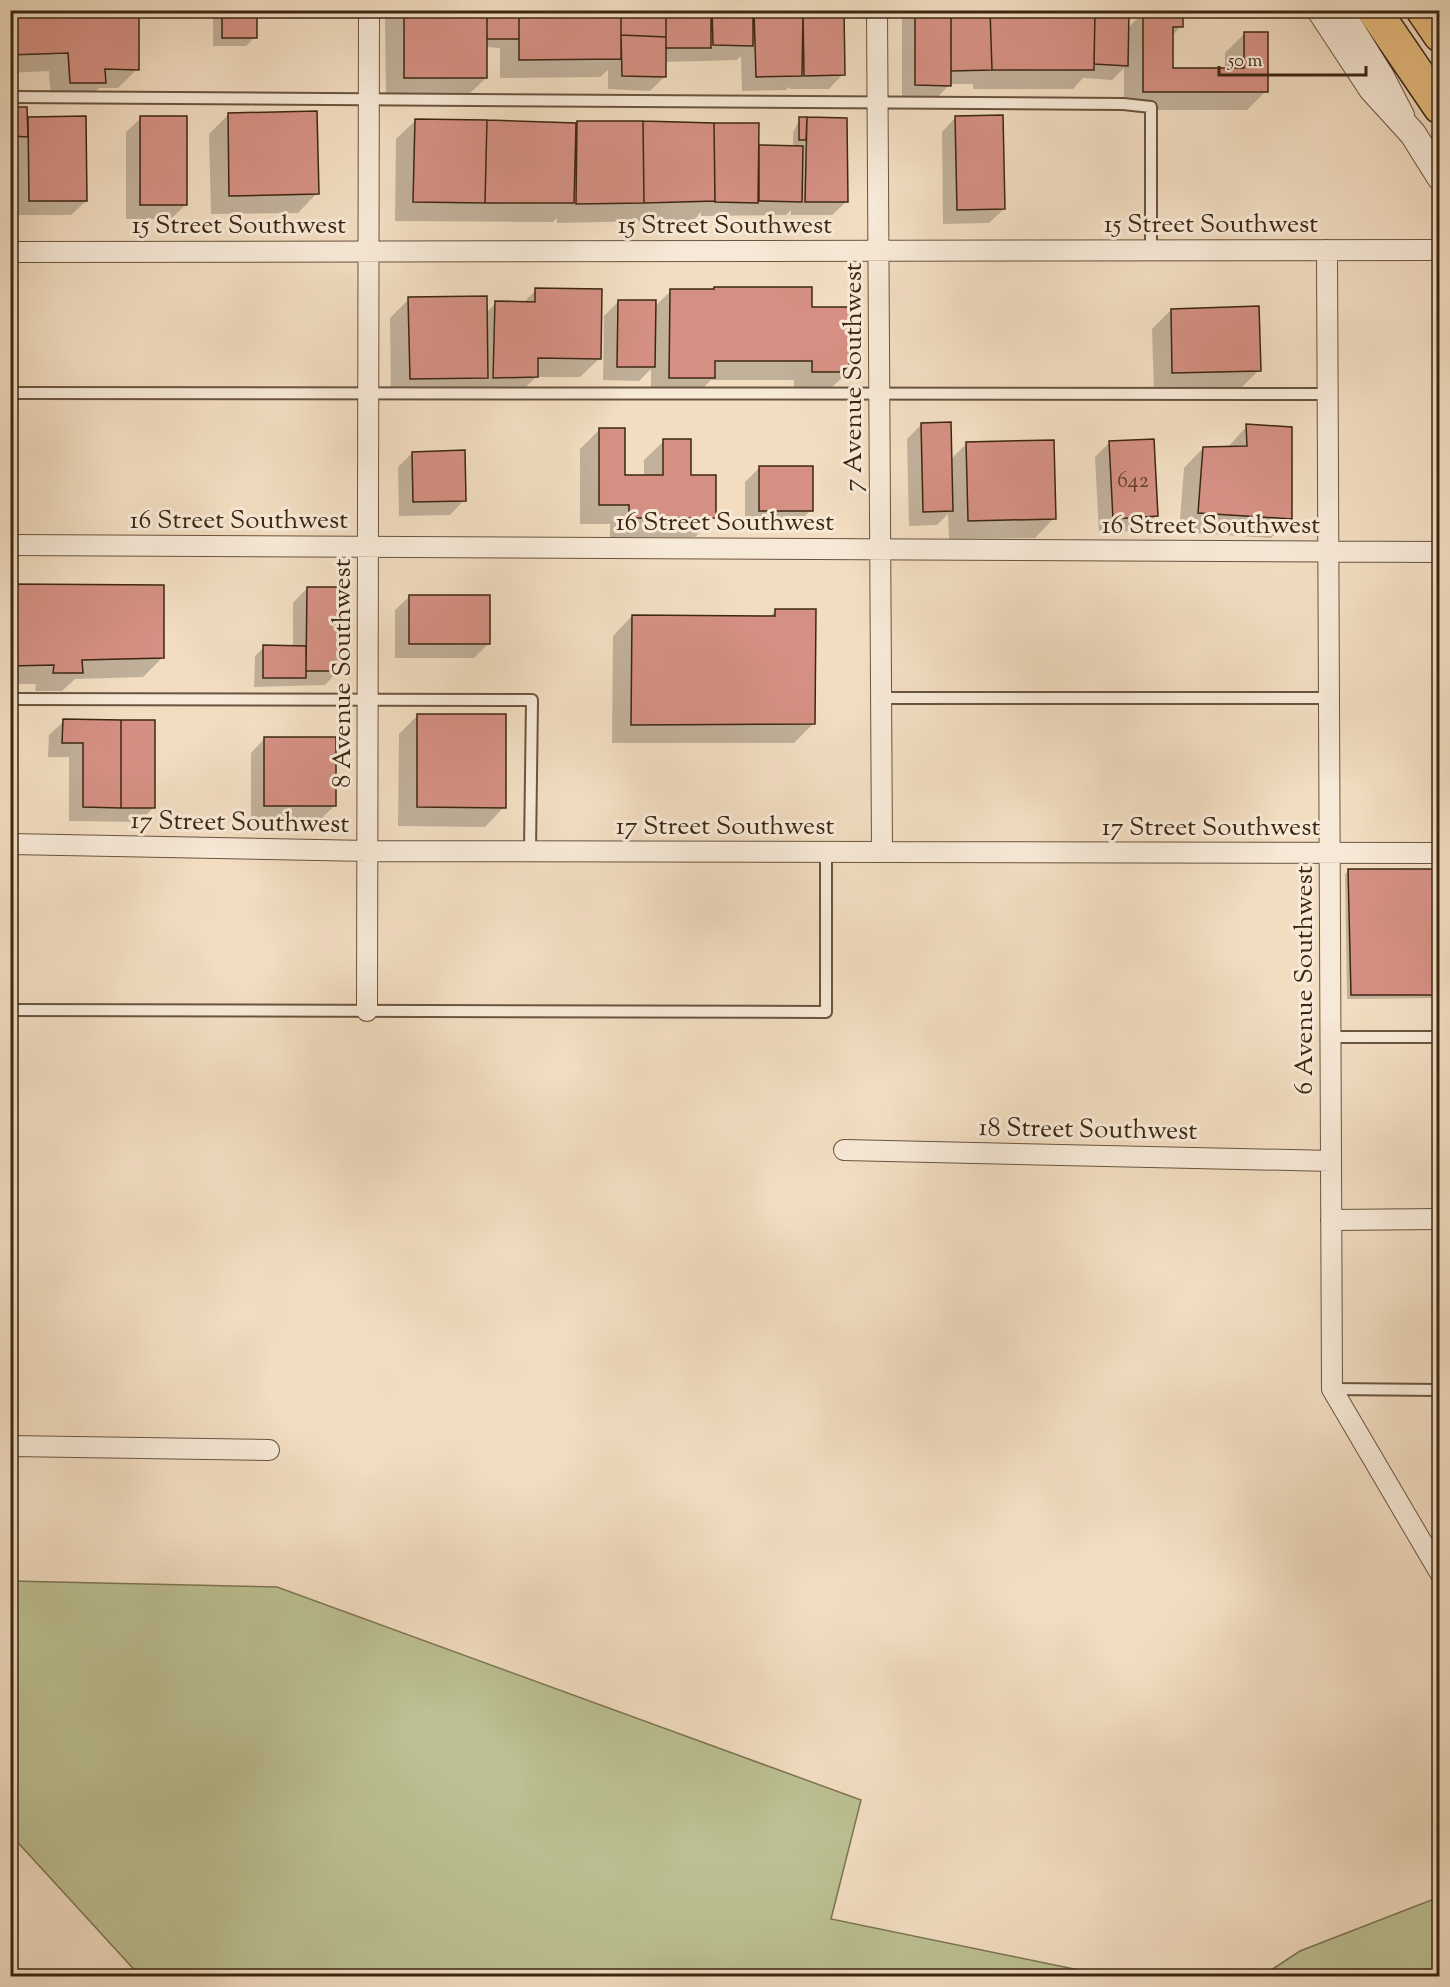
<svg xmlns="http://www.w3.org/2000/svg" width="1450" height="1987" font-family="'Sorts Mill Goudy',serif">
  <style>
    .green { fill: #bcc092; stroke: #7c7452; stroke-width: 1.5 }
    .shadow { fill: #0003 }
    .building { fill: #d59083; stroke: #3c2713; stroke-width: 1.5 }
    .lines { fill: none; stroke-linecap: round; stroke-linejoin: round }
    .service-casing { stroke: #6a543e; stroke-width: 14 }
    .minor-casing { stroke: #6a543e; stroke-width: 22 }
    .tertiary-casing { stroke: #6a543e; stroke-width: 28 }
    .trunk-casing { stroke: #3c2713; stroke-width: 36 }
    .service { stroke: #f7e9d7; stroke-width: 10 }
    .minor { stroke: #f7e9d7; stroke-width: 20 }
    .tertiary { stroke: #f7e9d7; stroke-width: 26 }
    .trunk { stroke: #e9be80; stroke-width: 33 }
    .labels { text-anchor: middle; stroke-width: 6; stroke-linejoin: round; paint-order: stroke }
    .number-label { font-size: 22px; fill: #62412f }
    .street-label { font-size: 26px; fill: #3c2713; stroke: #f7e9d7 }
  </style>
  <rect width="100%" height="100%" fill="#f2ddc1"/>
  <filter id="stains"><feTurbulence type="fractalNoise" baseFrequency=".00333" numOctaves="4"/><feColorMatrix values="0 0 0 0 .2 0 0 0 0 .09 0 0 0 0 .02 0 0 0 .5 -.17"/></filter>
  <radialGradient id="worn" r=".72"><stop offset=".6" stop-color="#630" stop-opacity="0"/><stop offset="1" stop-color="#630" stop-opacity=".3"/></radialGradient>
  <path class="green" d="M11 1581 277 1587 861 1800 831 1919 1108 1976H140L11 1835Z
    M1439 1897V1976H1262L1300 1951Z"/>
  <path class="shadow" d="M59 10H105L137 69 118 88H99L85 102 51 101 49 71 10 73V14L55 15Z
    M221 10H255V37L246 46H213V18Z
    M391 10H843V74L829 89H790L789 87 786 90 742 91 741 56 737 60 665 62 664 77 650 91 608 89V70L600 77 500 78V48L486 47V78L466 97H386L385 16Z
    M904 10 1127 13V29L1143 13 1181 26 1172 36V69H1225V53L1244 34 1266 91 1247 110H1124V68L1112 80 1083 78 1073 89H973V84H950L935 100 902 99V13Z
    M10 108 26 121 28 118 86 201 71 215H15Z
    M228 115 317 193 298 213 211 214 209 134Z
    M956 117 1004 209 989 223 943 224 942 132Z
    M141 118 186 204 171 219H126V132Z
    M800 118 846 119 847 201 832 215H791V210L786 215 701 216V212L694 220 557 223V218L553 222 395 221 396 139 416 120 714 124 757 147H793V133Z
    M536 290 600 358 580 377H536L517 396 391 398 390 318 409 299 486 313 496 303H523Z
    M671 291 810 308 848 372 828 391H794V380H711L694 397 651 396V369L639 381 603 380 604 316 619 301 654 307Z
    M1171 310 1259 370 1240 389 1154 392 1152 329Z
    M921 425 950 460 966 444 1054 518 1035 538 949 539 948 514 937 525 909 526 907 439Z
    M1247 426 1290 518 1271 538 1179 532 1184 468 1203 448H1227Z
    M600 429 624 477H644V460L664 441 714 518 695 537H610V524H580V449Z
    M1109 443 1156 516 1142 530 1099 533 1095 457Z
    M412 453 464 500 450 515 399 516 398 467Z
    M760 467 811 510 797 524H745V482Z
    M10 586 162 658 143 677 75 679 62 691H35L36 684H10Z
    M307 588 339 670 325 685 254 687 255 656 264 647H293V603Z
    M410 596 489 643 474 658H395V610Z
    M776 610 813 724 794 743H612L613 636 632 616 769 617Z
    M418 715 504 807 485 827 398 826 399 734Z
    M64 721 154 807 139 822 69 821V757H48L49 735Z
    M265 738 335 805 320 820H251V753Z
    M1349 870H1440V998L1347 999 1345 874Z"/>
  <path class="building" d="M70 10H139V70L105 69 106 83H70L68 53 10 55V13H70Z
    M222 10H257V38H222Z
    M404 10H487V78H404Z
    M487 10H519V39H487Z
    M519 10H621V59L519 60Z
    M621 10H666V37L621 35Z
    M666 10H711V48H666Z
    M712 10H753V46L713 45Z
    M754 10H803L802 76 756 77Z
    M803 10H844L845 75 804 76Z
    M915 10H951V86L915 85Z
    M951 10H990L992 70 951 71Z
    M990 10H1095L1094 70H992Z
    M1129 11 1128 66 1094 64 1095 12Z
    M1143 11H1183V27H1173V68H1244V32H1268V92H1143Z
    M621 35 666 37V77L622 76Z
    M10 107H27L28 137 10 136Z
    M317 111 319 194 229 196 228 113Z
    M1003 115 1005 209 957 210 955 116Z
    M86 116 87 201H29L28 117Z
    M140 116H187V205H140Z
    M799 117H807L806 140H799Z
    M807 117 847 118 848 202H805Z
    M415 119 487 120 485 203 413 202Z
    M487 120 576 123 574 203H485Z
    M577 121H643L644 203 576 204Z
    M643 121 714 123 715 201 644 203Z
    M714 123H759L758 203 715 202Z
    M759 145 803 146 802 202 759 201Z
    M714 287H812V307H849V372H812V361H715V378H669L670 289H714Z
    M535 288 602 289 601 359 538 358V377L493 378 495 301 535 302Z
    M487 296 488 378 410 379 408 297Z
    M618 300H656L655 367H617Z
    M1259 306 1261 371 1172 373 1171 309Z
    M951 422 953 511 923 512 921 423Z
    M1246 424 1292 427V519L1198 513 1203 447 1247 446Z
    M599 428H625V475H663V439H691V475H716V518H629V505H599Z
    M1154 439 1158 516 1113 519 1109 441Z
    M1054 440 1056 519 968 521 966 442Z
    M465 450 466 501 413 502 412 452Z
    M759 466H813V511H759Z
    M10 584 164 585V658L82 660 83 673H53L54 665 10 666Z
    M307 587H342L341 671H306Z
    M409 595H490V644H409Z
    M775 609H816L815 724 631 725 632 615 775 616Z
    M263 645 306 646V678H263Z
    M417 714H506V808L417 807Z
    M63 719 121 720V808L83 807V743H62Z
    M121 720H155V808H121Z
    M264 737H336V806H264Z
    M1348 869H1440V995H1351Z"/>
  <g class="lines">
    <defs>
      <path id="service" d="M10 97 1123 104 1151 107V250
        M10 393 1328 394
        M881 698H1329
        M10 699 532 700 530 851
        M10 1010 826 1012V852
        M1330 1037H1440
        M1332 1389 1440 1390"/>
      <path id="minor" d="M877 10 882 852
        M1343 10 1384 76 1404 115
        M1327 250 1332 1389 1440 1573
        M10 252 1440 250
        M10 545 1440 552
        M10 844 368 851 1440 853
        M367 1011 369 10
        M844 1150 1331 1161
        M1331 1220 1440 1219
        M10 1446 269 1450"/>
      <path id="tertiary" d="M1320 10 1372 89 1413 134 1440 177"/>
      <path id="trunk" d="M1374 10 1440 107
        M1423 10 1440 35"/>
    </defs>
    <use href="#service" class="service-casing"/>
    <use href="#minor" class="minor-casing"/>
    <use href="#tertiary" class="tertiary-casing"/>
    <use href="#trunk" class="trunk-casing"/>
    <use href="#service" class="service"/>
    <use href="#minor" class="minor"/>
    <use href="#tertiary" class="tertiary"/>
    <use href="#trunk" class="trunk"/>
  </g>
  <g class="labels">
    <g class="number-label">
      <text x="1133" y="487">642</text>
    </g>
    <g class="street-label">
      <text x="1211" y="232">15 Street Southwest</text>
      <text x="239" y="233">15 Street Southwest</text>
      <text x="725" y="233">15 Street Southwest</text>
      <text transform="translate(852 377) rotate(-90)" y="9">7 Avenue Southwest</text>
      <text x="239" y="528">16 Street Southwest</text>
      <text x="725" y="530">16 Street Southwest</text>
      <text x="1211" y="533">16 Street Southwest</text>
      <text transform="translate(341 673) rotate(-90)" y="9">8 Avenue Southwest</text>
      <text transform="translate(240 821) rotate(1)" y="9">17 Street Southwest</text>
      <text x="725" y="834">17 Street Southwest</text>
      <text x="1211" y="835">17 Street Southwest</text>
      <text transform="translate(1303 980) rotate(-90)" y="9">6 Avenue Southwest</text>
      <text transform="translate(1088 1128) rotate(1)" y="9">18 Street Southwest</text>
    </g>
  </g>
  <rect width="1450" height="1987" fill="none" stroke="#f2ddc1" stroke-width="36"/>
  <rect x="12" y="12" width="1426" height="1963" fill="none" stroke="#3c2713" stroke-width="3"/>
  <rect x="18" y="18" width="1414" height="1951" fill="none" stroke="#3c2713" stroke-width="1.5"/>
  <path d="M1219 66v9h147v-9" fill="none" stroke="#3c2713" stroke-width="3"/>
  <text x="1228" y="66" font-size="18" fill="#3c2713" stroke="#f7e9d7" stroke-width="4.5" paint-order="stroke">50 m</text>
  <rect width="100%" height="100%" filter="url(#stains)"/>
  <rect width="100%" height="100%" fill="url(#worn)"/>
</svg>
